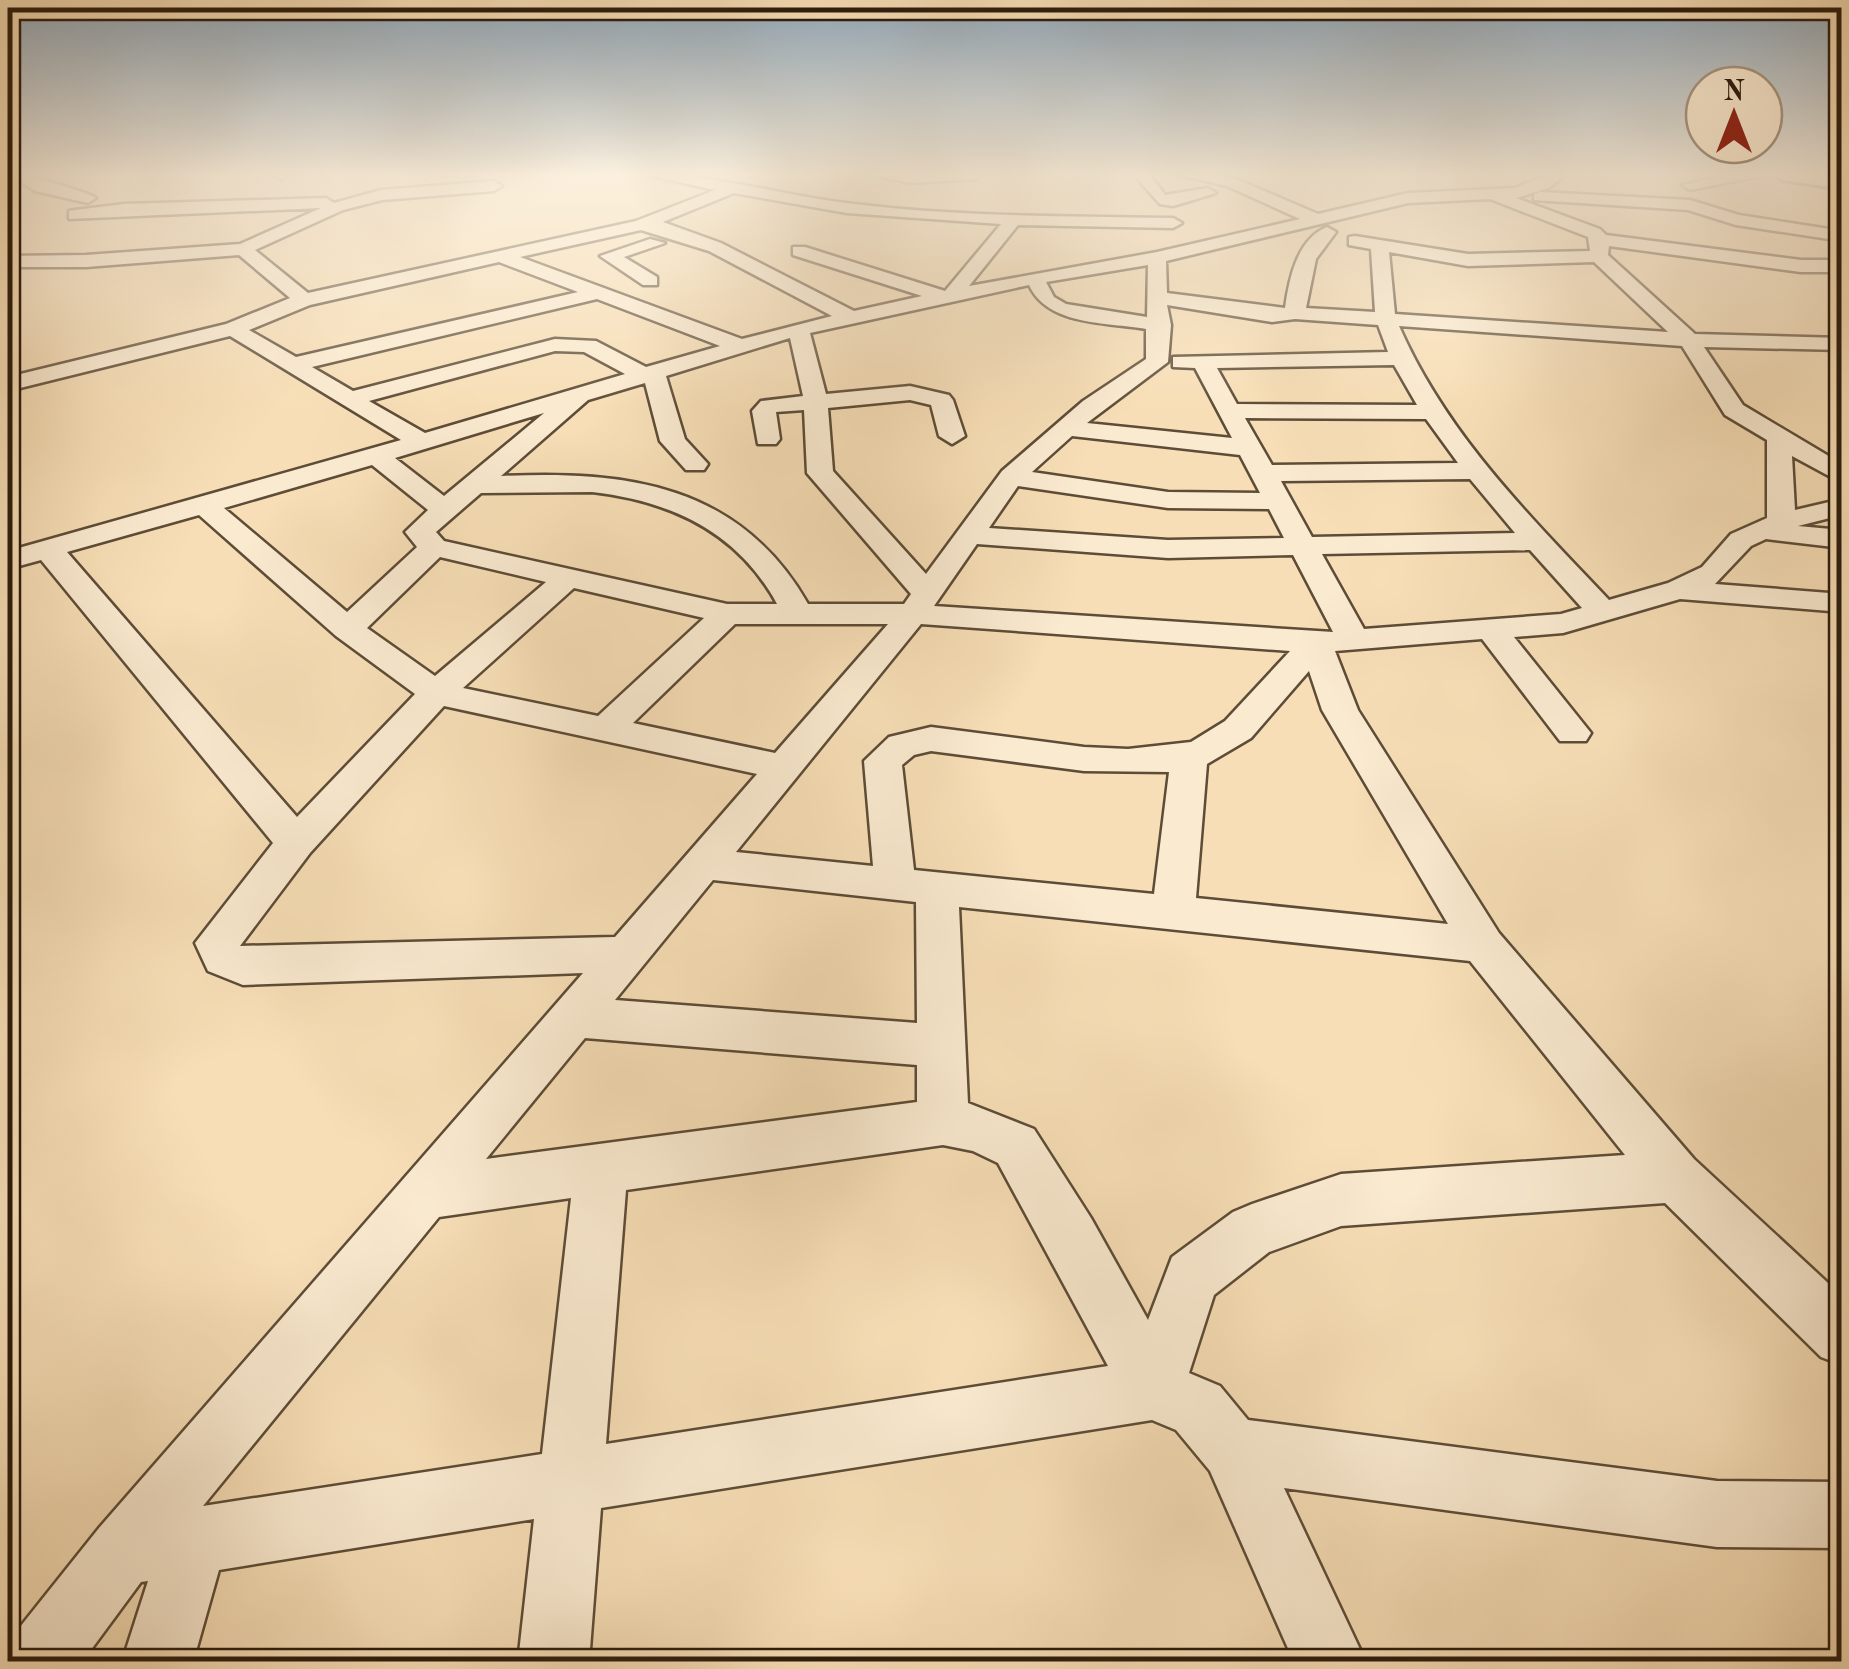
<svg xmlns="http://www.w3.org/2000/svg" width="1849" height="1669" font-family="'Old Standard TT',serif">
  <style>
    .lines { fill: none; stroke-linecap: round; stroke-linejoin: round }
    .minor-casing { stroke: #5d4c37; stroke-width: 5 }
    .major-casing { stroke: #2a1b0d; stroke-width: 6 }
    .minor { fill: #faead0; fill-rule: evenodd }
    .major { fill: #f7deb6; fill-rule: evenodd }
  </style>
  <rect width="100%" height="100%" fill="#f7deb6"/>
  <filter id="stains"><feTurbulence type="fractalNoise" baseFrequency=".002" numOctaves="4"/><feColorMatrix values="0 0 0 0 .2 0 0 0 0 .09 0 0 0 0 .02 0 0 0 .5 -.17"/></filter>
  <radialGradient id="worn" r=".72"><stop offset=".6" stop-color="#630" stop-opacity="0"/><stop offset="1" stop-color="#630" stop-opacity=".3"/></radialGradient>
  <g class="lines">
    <defs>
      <path id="minor" d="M9 174C21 173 86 191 96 198L88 203 35 191Z
        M272 174H289L281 179Z
        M643 174C711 174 778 194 846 203 954 217 1064 216 1173 218L1182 223 1173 228 1018 225 969 286 1157 252 1300 219 1227 186 1176 174 1236 179 1318 214 1408 193 1515 188 1549 174H1566L1549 188 1516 198 1600 229 1606 235 1801 260H1842V272H1801L1609 246 1608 255 1695 334 1842 338V350L1704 347 1743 405 1842 464V483L1792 456 1795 510 1842 499V515L1798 526 1842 530V548L1766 539 1751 546 1715 584 1842 594V612L1680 599 1563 633 1514 637 1591 733 1586 741H1560L1482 639 1335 651 1358 710 1499 933 1694 1159 1842 1296V1365L1821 1357 1665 1203 1341 1226 1269 1252 1214 1295 1189 1373 1220 1386 1248 1420 1717 1481 1842 1482V1548L1717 1547 1284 1488 1366 1662H1294L1210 1471 1176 1430 1152 1420 601 1508 589 1662H518L534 1519 219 1570 193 1662H122L148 1581 141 1582 82 1662H8L12 1637 99 1528 583 973 243 985 208 971 195 943 273 843 41 560 8 569V551L401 440 230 336 8 391V377L226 324 290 298 239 255 86 267H8V256L86 255 240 244 321 208 69 219V211L75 210 124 204 326 198 334 203 381 190 494 181 502 186 494 191 382 200 343 210 255 250 308 293 636 221 715 190ZM734 193 847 213 1001 224 945 291 805 247H793V255L922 296 854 311 721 243 663 222ZM1490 199 1588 237 1590 251 1468 254 1355 236 1349 237V245L1371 249 1375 312 1306 308 1316 259 1336 232 1327 227C1297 239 1289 279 1285 308L1167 293 1166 261 1408 203ZM641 230 709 251 832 316 742 339 520 257ZM1389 252 1468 266 1594 262 1668 332 1395 314ZM499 262 578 292 296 357 249 330 310 305ZM1148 265 1147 317 1066 304 1054 297 1046 282ZM1029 285C1048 326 1106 322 1146 329V359L1083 401 1002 471 926 574 833 471 828 408 910 400 931 405 939 436 952 444 965 436 953 400 949 395 910 386 826 394 810 333ZM597 299 720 346 646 367 596 341 555 339 353 391 312 367ZM1167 305 1272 322 1295 319 1378 325 1388 352 1173 357V367L1195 368 1232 438 1087 423 1168 362 1171 325ZM1399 326 1682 346 1725 415 1767 440V518L1731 534 1702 567 1668 583 1609 600C1528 514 1447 435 1399 326ZM790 338 803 396 761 401 752 411 758 444H776L780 439 776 412 804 410 807 473 911 594 904 604H808C740 485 628 470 501 476L588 400 645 383 660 441 686 470H704L708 464 685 439 666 376ZM555 351 584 352 625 374 425 433 369 401ZM1394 365 1417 405 1237 404 1217 368ZM544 413 444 496 395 458ZM1245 418 1426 419 1458 463 1272 465ZM1072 436 1240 455 1260 493 1168 492 1032 472ZM372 465 428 510 405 532 417 547 347 612 224 508ZM1470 479 1515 533 1312 537 1281 481ZM1018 486 1168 508 1269 509 1284 538 1168 540 989 528ZM592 492C671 501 738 532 777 604H727L444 541 436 532 481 493ZM199 515 336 636 415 694 297 817 67 552ZM977 544 1168 558 1293 555 1333 632 934 606ZM1530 550 1582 608 1561 614 1364 629 1322 554ZM440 557 546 582 435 676 367 628ZM574 588 704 618 598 716 463 688ZM735 624H888L775 753 633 723ZM921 624 1290 651 1225 721 1191 742 1128 749 1084 747 931 727 889 737 864 761 873 866 736 852ZM1309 671 1322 710 1448 924 1196 898 1207 764 1251 738ZM444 706 757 774 615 937 240 946 310 853ZM931 751 1084 771 1169 772 1154 894 914 870 902 765 914 755ZM713 880 916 902 917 1023 615 1000ZM959 907 1470 961 1625 1155 1341 1174 1252 1204 1233 1212 1172 1257 1148 1320 1091 1218 1034 1129 968 1103ZM585 1038 917 1065V1102L486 1159ZM943 1145 973 1151 998 1163 1108 1366 606 1444 626 1190ZM571 1198 542 1454 203 1506 439 1217Z
        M869 174H983L975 179 910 183Z
        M1133 174H1149L1165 195 1208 188 1216 193 1173 206 1160 204Z
        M1735 174H1771L1690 190 1682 185Z
        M1540 192 1690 200 1739 215 1842 231V241L1736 225 1688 210 1534 200V194Z
        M650 239 665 243 624 257 657 277V285H643L600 256Z"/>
      <path id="major" d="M1773 174 1842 177V189L1783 180Z"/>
    </defs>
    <use href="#minor" class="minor-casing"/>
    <use href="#major" class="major-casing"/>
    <use href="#minor" class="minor"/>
    <use href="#major" class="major"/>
  </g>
  <linearGradient id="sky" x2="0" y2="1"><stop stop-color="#92aabd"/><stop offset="0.43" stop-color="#fbf0de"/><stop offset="1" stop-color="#fbf0de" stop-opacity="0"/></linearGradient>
  <rect width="1849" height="407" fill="url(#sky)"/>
  <rect width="1849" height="1669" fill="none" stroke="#f7deb6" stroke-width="40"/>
  <rect x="10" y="10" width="1829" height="1649" fill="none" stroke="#2a1b0d" stroke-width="5"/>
  <rect x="20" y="20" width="1809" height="1629" fill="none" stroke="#2a1b0d" stroke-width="2.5"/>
  <g transform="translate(1734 115)"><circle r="48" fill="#faead0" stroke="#a79782" stroke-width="2.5"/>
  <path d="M0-8L18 38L0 25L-18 38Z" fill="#8f2418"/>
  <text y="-15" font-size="28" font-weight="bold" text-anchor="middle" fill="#2a1b0d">N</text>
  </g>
  <rect width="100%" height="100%" filter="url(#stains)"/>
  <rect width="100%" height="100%" fill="url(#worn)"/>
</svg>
